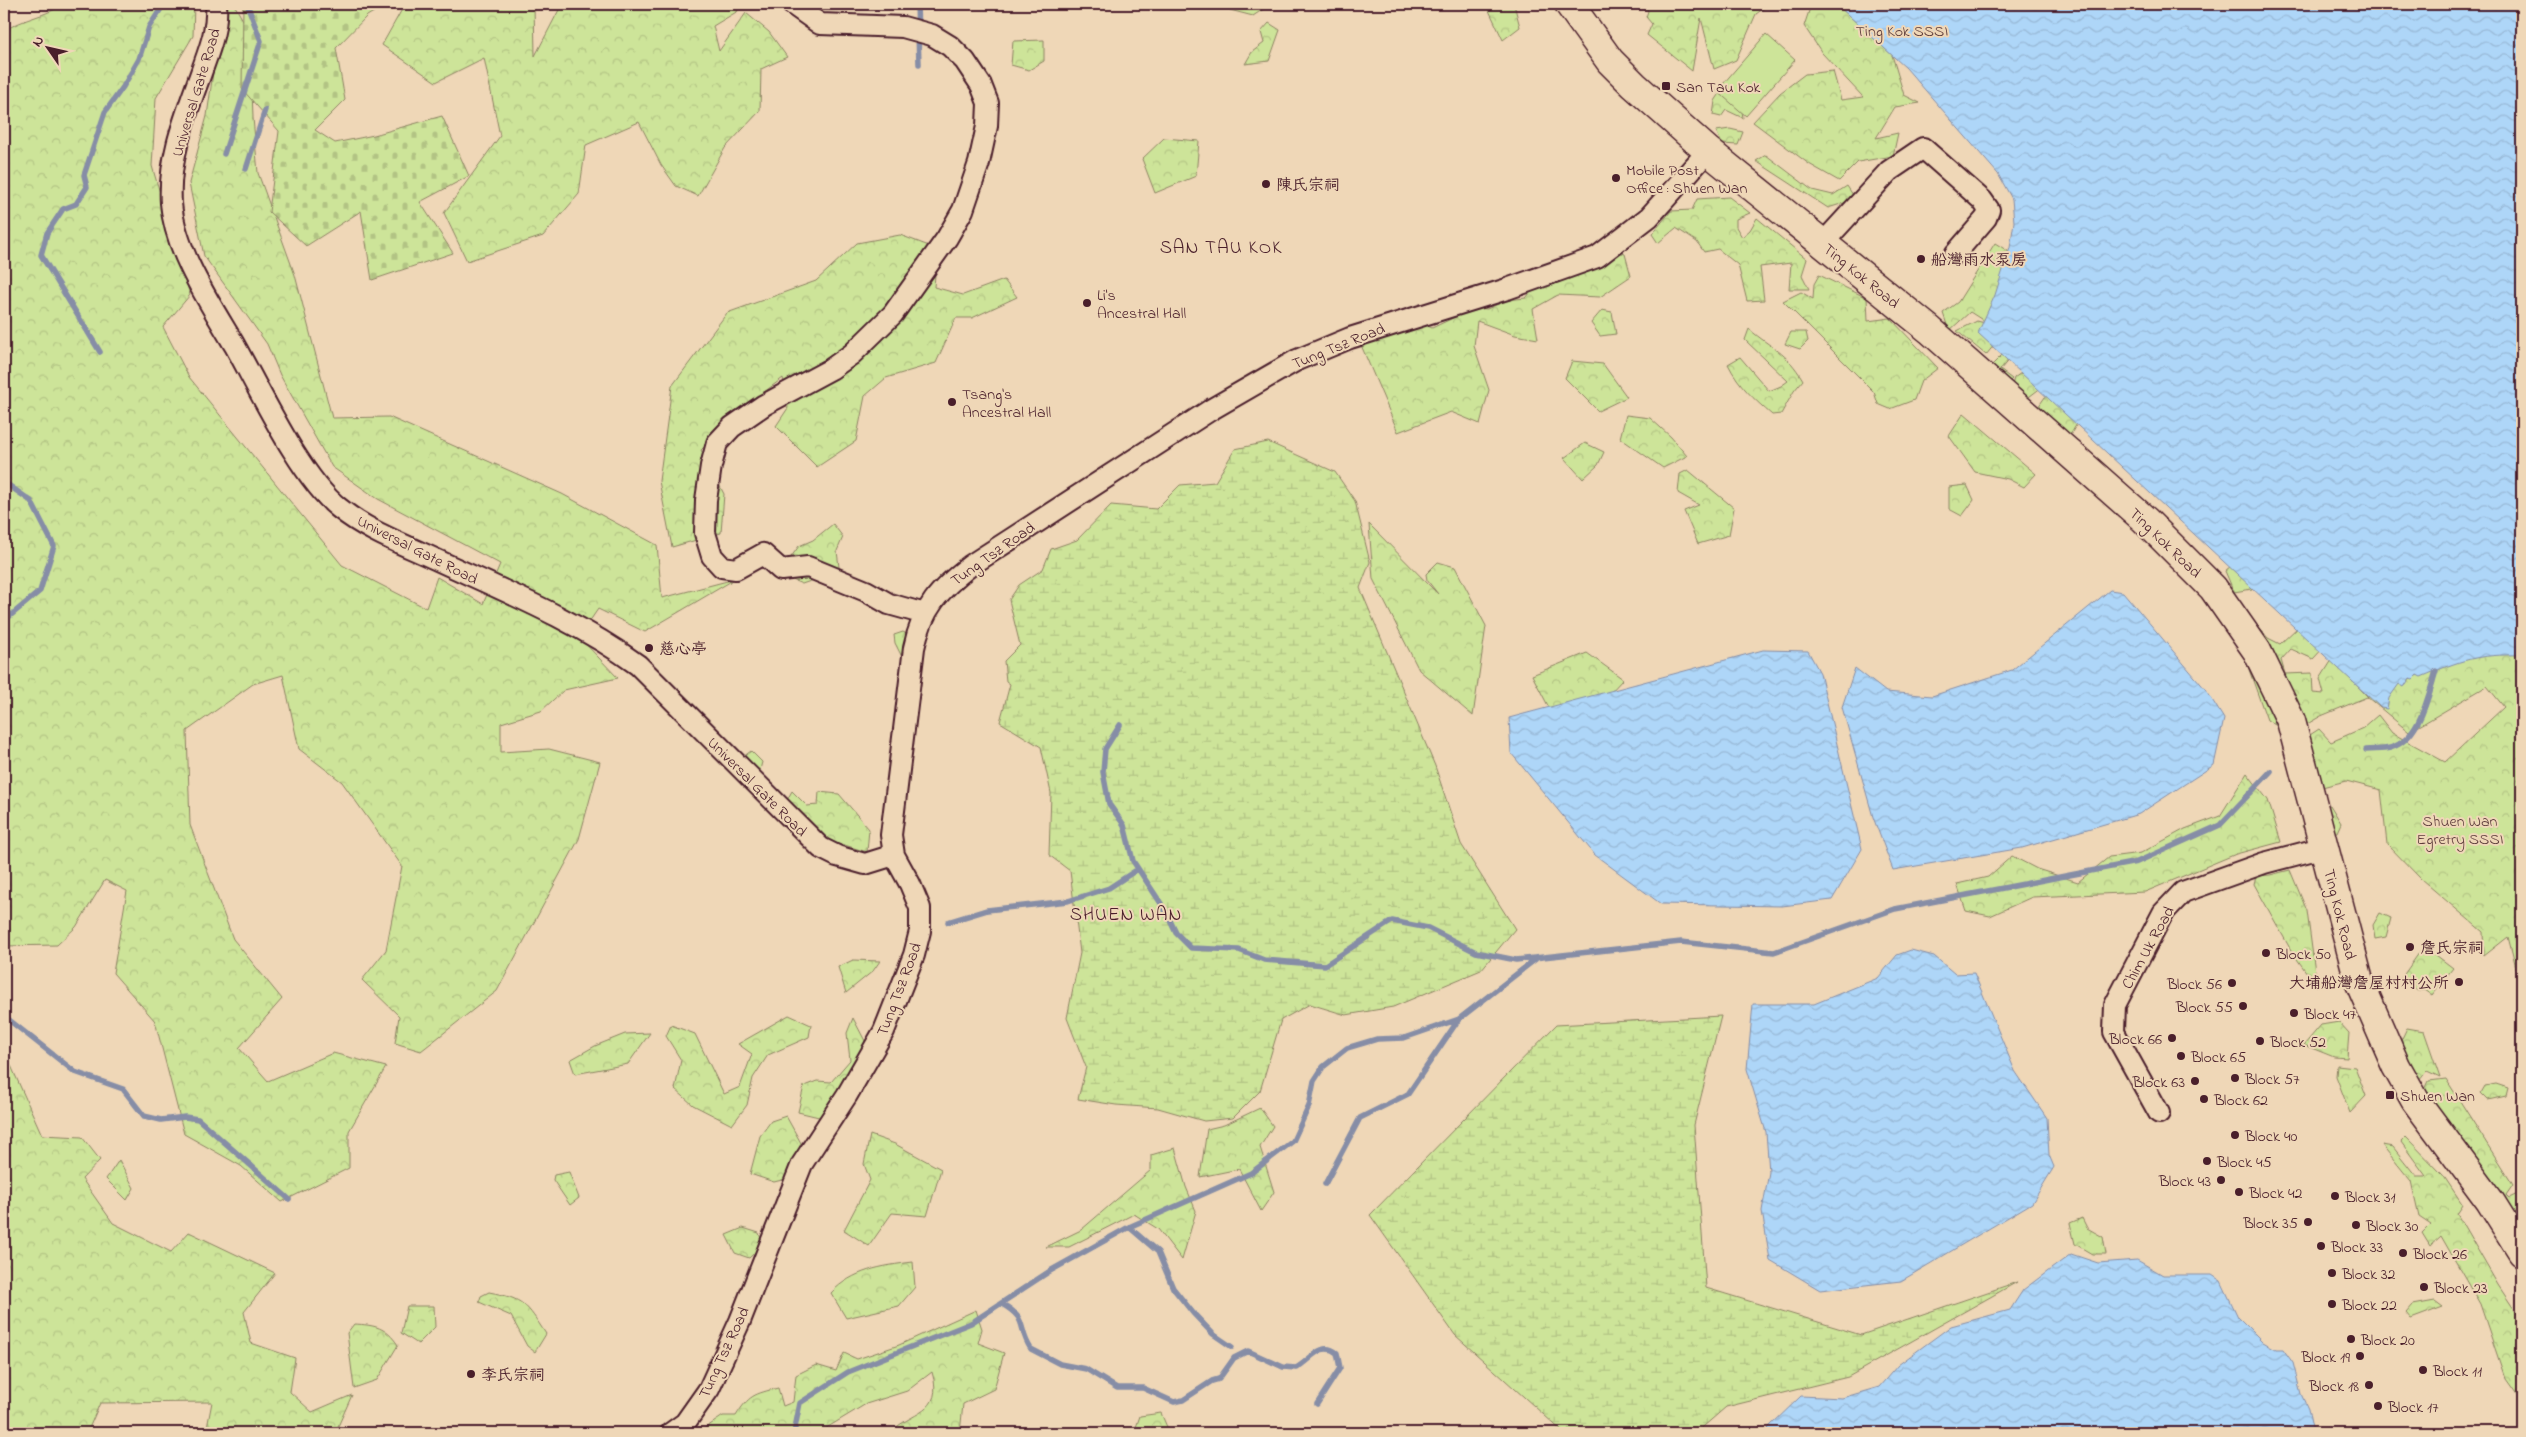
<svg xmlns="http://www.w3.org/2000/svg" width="2526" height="1437" font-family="'Indie Flower','LXGW WenKai TC',sans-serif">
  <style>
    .forest { fill: url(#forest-crowns); stroke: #8c8262 }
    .wetland { fill: url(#wetland-marsh); stroke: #8c8262 }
    .cemetery { fill: url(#cemetery-stones); stroke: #8c8262 }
    .garden { fill: #cde499; stroke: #8c8262 }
    .water { fill: url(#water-waves); stroke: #868da6 }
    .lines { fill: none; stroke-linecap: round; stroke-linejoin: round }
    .stream { stroke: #868da6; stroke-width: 5.5 }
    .minor-casing { stroke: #4a1f2b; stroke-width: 24 }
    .secondary-casing { stroke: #4a1f2b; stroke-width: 31 }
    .minor { stroke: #efd7b7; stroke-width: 20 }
    .secondary { stroke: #efd7b7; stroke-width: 28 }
    .poi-dot { fill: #4a1f2b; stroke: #efd7b7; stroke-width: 2 }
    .labels { text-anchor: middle; stroke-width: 4; stroke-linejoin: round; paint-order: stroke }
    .park-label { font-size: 16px; fill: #5e3d3c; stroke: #efd7b7 }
    .poi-label { font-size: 16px; fill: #4a1f2b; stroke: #efd7b7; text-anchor: start }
    .street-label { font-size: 16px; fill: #4a1f2b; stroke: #efd7b7 }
    .quarter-label { font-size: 19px; letter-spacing: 1px; fill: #4a1f2b; stroke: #efd7b7 }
  </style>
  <defs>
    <pattern id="forest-crowns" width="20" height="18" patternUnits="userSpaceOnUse" patternTransform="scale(1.25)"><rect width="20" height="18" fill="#cde499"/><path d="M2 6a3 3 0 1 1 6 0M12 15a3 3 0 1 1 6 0" fill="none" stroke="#b2c384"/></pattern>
    <pattern id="wetland-marsh" width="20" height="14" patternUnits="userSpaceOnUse" patternTransform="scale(1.25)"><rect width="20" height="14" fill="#cde499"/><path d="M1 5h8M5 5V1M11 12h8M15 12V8" fill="none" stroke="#b2c384"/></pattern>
    <pattern id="cemetery-stones" width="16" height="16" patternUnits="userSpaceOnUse" patternTransform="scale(1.25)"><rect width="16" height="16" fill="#cde499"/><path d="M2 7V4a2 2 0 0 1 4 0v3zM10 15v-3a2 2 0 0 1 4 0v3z" fill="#b2c384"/></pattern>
    <pattern id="water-waves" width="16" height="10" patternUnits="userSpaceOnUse" patternTransform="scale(1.25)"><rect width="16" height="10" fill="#aed6f8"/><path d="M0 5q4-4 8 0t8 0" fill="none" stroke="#97b7d5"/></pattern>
  </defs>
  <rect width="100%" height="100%" fill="#efd7b7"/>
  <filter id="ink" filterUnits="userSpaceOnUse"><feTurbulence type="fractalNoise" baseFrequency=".02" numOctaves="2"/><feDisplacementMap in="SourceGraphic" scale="10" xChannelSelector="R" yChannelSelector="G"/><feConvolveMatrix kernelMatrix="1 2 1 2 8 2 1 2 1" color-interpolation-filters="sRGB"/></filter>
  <g filter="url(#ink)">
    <path class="forest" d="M63 4H194L193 36 156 98 152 166 190 295 163 327 189 377 342 565 426 608 437 577 483 604 500 564 378 499 332 467 280 375 267 344 204 256 189 183 207 116 222 7 220 4H234L250 33 253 118 258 173 295 275 332 418 389 417 562 494 657 545 662 598 735 579 645 632 598 609 579 637 618 678 564 690 541 711 501 723V752L549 749 600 762 579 839 497 991 421 1051 395 1043 399 1016 362 980 386 950 402 866 342 782 299 749 283 675 253 684 187 731 190 825 233 939 282 999 239 1048 268 1081 333 1053 386 1067 349 1131V1168L282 1202 241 1166 184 1134 155 1021 113 973 127 891 105 880 76 927 57 945 4 946V31C23 18 48 16 63 4Z
      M405 4H534L535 56 562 4H734L738 11 713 26 719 51 746 13 769 32 787 57 761 69 760 111 725 148 698 196 676 186 661 165 639 122 586 145 579 194 543 236 467 261 444 213 500 136 484 58 436 82 382 45Z
      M1226 4H1271L1253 16 1230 10Z
      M1486 4H1511L1515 8 1520 27 1503 40Z
      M1643 4H1770L1756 14 1736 60 1714 69 1701 18 1692 71 1647 35 1652 24 1646 17 1648 11Z
      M1836 4 1892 55 1904 95 1920 103 1895 107 1876 138 1898 133 1893 156 1858 162 1839 181 1809 164 1753 122 1780 93 1805 74 1833 71 1841 100 1863 97 1822 53 1804 26 1810 8Z
      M1269 23 1280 30 1269 61 1245 64 1252 52 1264 43 1261 32Z
      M1044 40V61L1029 70 1011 65 1013 41Z
      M1723 89 1741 104 1743 118 1726 110 1721 117 1713 115 1715 101Z
      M1730 129 1743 132 1738 145 1722 144 1716 131Z
      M1164 138 1199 141 1196 176 1155 193 1142 159Z
      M1766 155 1812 190 1833 195 1847 186 1853 195 1844 203 1828 208 1756 161Z
      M1729 197 1750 213 1736 219V227L1742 237 1750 230 1757 218 1807 259 1802 275 1809 289H1789L1791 263 1760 267 1764 300 1747 301 1738 265 1718 249 1704 252 1697 242 1676 228 1658 243 1652 234 1671 211 1692 210 1697 199Z
      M900 235 937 249 934 287 963 295 1004 280 1017 297 972 318H956L936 363 886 378 865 396 856 441 817 467 776 426 788 408 783 378 745 406 701 450 724 494 721 533 672 547 659 481 672 386 727 313 816 281 857 243Z
      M1995 243 2011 253 1995 312 1984 321 1970 312 1949 331 1943 313 1958 302Z
      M1597 245 1625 254 1631 276 1600 297 1558 295 1533 309 1538 339 1515 335 1477 321 1474 346 1489 390 1480 424 1451 412 1398 432 1361 345 1422 323 1432 328 1453 318 1469 307 1487 309 1507 300 1526 298C1543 275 1573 258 1597 245Z
      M1819 275 1867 298 1868 321 1890 318 1938 368 1921 381 1914 400 1890 409 1878 404 1874 392 1783 301 1801 292 1813 299 1814 284Z
      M1602 310 1612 312 1616 334 1600 336 1591 323Z
      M1977 321 1989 324 1999 339 1986 355 1957 331Z
      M1749 329C1772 349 1786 351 1803 380L1794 391 1781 414 1772 415C1754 399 1739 386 1728 364L1740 357 1769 391 1781 386 1788 381 1745 340Z
      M1791 332H1806L1808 341 1800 349 1785 344Z
      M2004 353 2010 358 2000 370 2012 379 2005 386 1991 366Z
      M1572 361 1603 364 1627 397 1598 411 1565 378Z
      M2028 368 2042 387 2021 403 2009 396 2014 378Z
      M2070 394 2087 407 2066 442 2034 413 2045 397Z
      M1964 413 2036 474 2024 487 2008 479 1975 472 1949 436Z
      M1626 415 1650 418 1671 437 1687 456 1663 468 1620 438Z
      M1585 443 1604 452 1598 465 1583 479 1564 458Z
      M1688 470 1734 508 1729 535 1698 544 1684 511 1699 505 1678 493 1680 474Z
      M1967 485 1974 500 1962 516 1949 509V487Z
      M833 524 843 537 837 551 840 575 822 577 802 584 790 579 786 564 799 546 813 540Z
      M1369 524 1438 594 1427 580 1426 574 1438 562 1455 567 1486 626 1473 716 1419 670 1373 579Z
      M2237 561 2252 589 2234 592 2225 571Z
      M2248 615 2268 638 2280 644 2299 626 2326 645 2313 659 2291 649 2281 660 2285 674 2312 673 2313 693 2324 694 2320 679 2332 660 2368 697 2484 646 2522 635V990L2508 937 2484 956 2483 932 2421 879 2387 844 2381 790 2346 781 2314 789 2293 746 2319 729 2331 742 2363 728 2378 715 2392 733 2445 762 2504 707 2487 686 2409 732 2367 697 2321 716 2290 734 2267 720 2247 664 2249 651Z
      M903 632 921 642 905 663 895 643 894 635Z
      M1587 653 1623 679 1595 709 1556 721 1532 675Z
      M751 751 762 762 759 774 743 757Z
      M2247 773 2268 800 2281 842 2236 854 2145 892 2032 897 1990 916 1966 911 1957 884 1988 877 2012 856 2037 869 2078 882 2109 857 2141 853 2185 829 2220 816Z
      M792 791 807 806 818 805 819 792 839 794 869 829 867 852 841 844 826 854 779 814Z
      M2330 805 2341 823 2337 832 2318 835 2302 827 2310 810Z
      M2290 870 2307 911 2317 987 2292 952 2254 884 2256 876 2270 875Z
      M2380 913 2391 918 2386 937 2375 939 2373 925Z
      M2424 946 2453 968 2432 995 2425 990 2419 991 2400 980Z
      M853 960 880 961 873 971 846 993 838 967Z
      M789 1015 811 1025 809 1037 768 1055 753 1078 747 1105 732 1125 693 1105 675 1089 681 1060 666 1036 671 1025 695 1034 724 1094 740 1087 752 1054 738 1044Z
      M853 1018 865 1041 855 1069 823 1118 798 1112 804 1086 817 1081 831 1082 850 1060 847 1033Z
      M2339 1022 2349 1033 2347 1058 2334 1057 2304 1045 2321 1025Z
      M2407 1028 2424 1031 2440 1077 2427 1071 2409 1090 2395 1053Z
      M650 1033 628 1064 575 1074 570 1060 595 1046 625 1034Z
      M4 1050 42 1135 82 1137 100 1160 82 1179 113 1223 171 1252 189 1232 275 1273 244 1312 251 1343 295 1358 290 1392 312 1412 352 1395 335 1433H206L212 1402 100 1403 87 1433H4Z
      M2337 1065 2355 1067 2366 1096 2350 1113 2336 1076Z
      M2446 1079 2513 1185 2506 1195 2509 1198 2522 1192V1231L2421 1098 2429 1081Z
      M2496 1084 2508 1088 2506 1096 2488 1100 2481 1093 2485 1086Z
      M1260 1108 1273 1126 1260 1147 1274 1192 1261 1211 1239 1169 1200 1177 1207 1129 1224 1125Z
      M786 1116 801 1143 790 1178 774 1182 750 1174 760 1136 771 1121Z
      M870 1135 895 1144 941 1169 927 1216 892 1213 869 1246 844 1230 870 1180 864 1164Z
      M2406 1137 2443 1175 2463 1205 2457 1214 2498 1285 2522 1321V1402L2505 1378 2480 1304 2441 1236 2430 1246 2422 1233 2431 1224 2419 1216 2411 1181 2382 1145 2393 1147 2416 1176H2426L2401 1142Z
      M1175 1148 1186 1187 1196 1211 1182 1260 1158 1229 1134 1214 1069 1247H1046L1081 1230 1151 1170V1155Z
      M119 1160 134 1188 127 1200 106 1179Z
      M569 1172 579 1198 570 1205 553 1180 554 1175Z
      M2082 1218 2087 1228 2103 1237 2106 1254H2092L2075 1244 2070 1223Z
      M743 1228 759 1233 763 1245 749 1258 735 1253 726 1235Z
      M913 1262 915 1287 899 1306 846 1318 831 1293C853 1270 881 1266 913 1262Z
      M489 1292C525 1299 526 1304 546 1334L535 1352 527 1346 511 1316 479 1302 481 1296Z
      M2435 1301 2443 1307 2411 1319 2406 1313 2413 1305Z
      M407 1306H434L435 1327 418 1344 401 1333Z
      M976 1310 982 1329 978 1343 1004 1353 994 1389 963 1404 960 1433H890C910 1411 945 1415 932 1372L907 1391 866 1404 818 1433H698L723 1416H736C749 1395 754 1394 778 1388L783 1406 793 1402 796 1375 816 1365 836 1371 844 1353 857 1359 899 1345Z
      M354 1324C375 1325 386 1327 398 1345L377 1380 354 1388 347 1333Z
      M1161 1413 1167 1427 1164 1433H1134L1140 1416Z"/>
    <path class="wetland" d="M1268 442 1335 472 1355 501 1370 562 1360 588 1435 766 1461 844 1515 929 1481 970 1393 1007 1346 1015 1310 1004 1281 1020 1260 1091 1233 1118 1204 1121 1158 1108 1116 1105 1078 1099 1086 1067 1067 1018 1080 953 1070 871 1049 855 1051 793 1041 747 1000 722 1010 684 1006 681 1004 661 1020 645 1009 600 1019 585 1043 569 1051 549 1077 540 1111 505 1156 509 1180 485 1215 482 1235 449Z
      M1721 1016 1694 1125 1706 1288 1861 1335 2017 1282 1848 1377 1726 1407 1696 1433H1564L1455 1335 1370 1215 1556 1025Z"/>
    <path class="cemetery" d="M243 4H387L367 16 336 48 345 100 315 130 335 143 374 135 442 116 469 176 420 202 453 253 372 280 361 211 306 246 269 212 279 131 242 89Z"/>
    <path class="garden" d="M1766 34 1795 60 1746 116 1717 91Z"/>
    <path class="water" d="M1836 4H2522V655C2477 654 2461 660 2421 677L2417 675 2413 679 2410 678 2404 687 2399 684 2389 698 2387 709 2381 708 1978 333 1995 295 2010 248 2014 222 2012 199 1998 174 1906 68Z
      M2110 590 2123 592 2206 690 2224 719 2214 765 2139 814 2022 848 1893 870 1873 817 1842 707 1855 668 1886 692 1932 696 2012 670Z
      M1763 650 1808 651 1820 673 1862 849 1832 900 1782 906 1661 904 1595 855 1511 753 1509 718Z
      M1911 950 1934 956 1955 974 1974 973 2015 1071 2047 1118 2049 1155 2054 1167 2032 1203 1901 1281 1820 1290 1770 1260 1762 1211 1769 1172 1766 1132 1747 1069 1753 1004H1814L1878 978 1897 955Z
      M2071 1254 2098 1263 2137 1260 2163 1275H2212L2221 1281 2238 1317 2263 1342 2276 1349H2283L2293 1363 2301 1394 2308 1409 2313 1433H1767L1769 1427 1801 1396 1842 1398 1879 1387 1898 1365 1951 1326 2010 1310 2023 1290Z"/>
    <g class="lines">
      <path class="stream" d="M917 4 919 64
        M224 154 261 41 247 4
        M246 169 265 110
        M100 352 41 255 47 233 63 209 76 204 87 187 84 175 105 112 123 87 139 59 149 27 164 4
        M4 482 31 501 54 546 40 591 4 621
        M1120 725 1105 749 1103 772 1109 804 1124 825 1133 861 1164 908 1176 933 1191 948 1239 950 1264 960 1325 965 1392 921 1428 928 1476 952 1516 960 1681 942 1774 952 1895 909 2137 862 2220 825 2271 771
        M2366 750C2374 749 2382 750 2390 748 2420 740 2428 696 2436 671
        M948 922 987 910 1068 901 1109 888 1138 869
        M4 1016 75 1072 123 1089 144 1116 161 1120 185 1117 198 1119 289 1199
        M1325 1184 1360 1118 1408 1094 1459 1019 1537 958
        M1129 1227 1158 1252 1173 1288 1193 1313 1213 1334 1232 1347
        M1002 1304C1029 1319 1017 1328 1031 1349L1060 1364 1086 1369 1117 1388H1143L1174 1402 1183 1400 1212 1381 1219 1379 1234 1358 1248 1351 1283 1367 1296 1368C1310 1361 1321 1340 1337 1353L1340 1368 1317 1404
        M794 1433 800 1403 848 1372 971 1323 1050 1271 1129 1227 1251 1173 1293 1141 1309 1106 1314 1081 1323 1067 1347 1048 1377 1039 1404 1038 1459 1019"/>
      <defs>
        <path id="minor" d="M216 4C218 29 209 50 201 73 186 115 168 158 171 203 175 252 211 305 235 346 260 391 301 478 339 508 367 531 403 544 435 559 504 591 576 620 638 665L821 848 837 856 865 864 894 855
          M792 4 820 24 903 27 932 35 950 46 965 61 981 85 988 103 987 126 979 163 963 210 947 238 893 314 852 354 831 369 764 405 732 427 717 443 711 466 706 500 705 533 712 556 722 567 736 569 763 554 781 570 808 567 866 591 889 604 925 614
          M1823 243 1889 171 1923 148 1982 200 1989 210 1986 218 1955 254
          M2159 1113 2114 1032 2115 1005 2163 913 2183 892 2264 863 2325 847
          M671 1433 685 1423 709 1389 740 1321 802 1164 847 1095 884 1031 914 955 920 931V908L910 884 894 855 891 835 914 648C922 608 940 589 971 565L1212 409 1297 360 1350 338 1507 289 1597 257 1649 217 1708 151"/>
        <path id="secondary" d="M1569 4 1610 61 1634 85 1708 151 1930 330 2145 520 2213 588 2257 651 2291 721 2359 981 2396 1066 2415 1100 2490 1201 2522 1252"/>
      </defs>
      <use href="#minor" class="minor-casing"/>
      <use href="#secondary" class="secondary-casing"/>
      <use href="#minor" class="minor"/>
      <use href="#secondary" class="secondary"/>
    </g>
  </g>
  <g class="poi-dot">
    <rect x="1661" y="81" width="10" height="10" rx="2.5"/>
    <circle cx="1616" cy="178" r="5"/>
    <circle cx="1266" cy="184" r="5"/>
    <circle cx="1921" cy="259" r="5"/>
    <circle cx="1087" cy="303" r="5"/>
    <circle cx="952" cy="402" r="5"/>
    <circle cx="649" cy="648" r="5"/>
    <circle cx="2410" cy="947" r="5"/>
    <circle cx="2266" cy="953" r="5"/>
    <circle cx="2459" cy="982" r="5"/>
    <circle cx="2232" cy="983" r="5"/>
    <circle cx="2243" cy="1006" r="5"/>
    <circle cx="2294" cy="1013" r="5"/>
    <circle cx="2172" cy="1038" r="5"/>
    <circle cx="2260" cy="1041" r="5"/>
    <circle cx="2181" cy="1056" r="5"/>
    <circle cx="2235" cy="1078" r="5"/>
    <circle cx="2195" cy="1081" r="5"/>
    <rect x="2385" y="1090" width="10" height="10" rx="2.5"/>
    <circle cx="2204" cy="1099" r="5"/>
    <circle cx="2235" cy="1135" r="5"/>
    <circle cx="2207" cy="1161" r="5"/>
    <circle cx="2221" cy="1180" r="5"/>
    <circle cx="2239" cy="1192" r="5"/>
    <circle cx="2335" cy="1196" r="5"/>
    <circle cx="2308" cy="1222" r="5"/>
    <circle cx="2356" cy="1225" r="5"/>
    <circle cx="2321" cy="1246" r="5"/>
    <circle cx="2403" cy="1253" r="5"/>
    <circle cx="2332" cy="1273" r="5"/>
    <circle cx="2424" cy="1287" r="5"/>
    <circle cx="2332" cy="1304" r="5"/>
    <circle cx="2351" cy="1339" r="5"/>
    <circle cx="2360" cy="1356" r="5"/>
    <circle cx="2423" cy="1370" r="5"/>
    <circle cx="471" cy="1374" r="5"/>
    <circle cx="2369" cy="1385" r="5"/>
    <circle cx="2378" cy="1406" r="5"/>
  </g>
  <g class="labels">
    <g class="park-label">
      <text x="1902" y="36">Ting Kok SSSI</text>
      <text x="2460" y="826">Shuen Wan<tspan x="2460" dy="18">Egretry SSSI</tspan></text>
    </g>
    <g class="poi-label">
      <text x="1676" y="92">San Tau Kok</text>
      <text x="1626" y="175">Mobile Post<tspan x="1626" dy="18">Office : Shuen Wan</tspan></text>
      <text x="1276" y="190">陳氏宗祠</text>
      <text x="1931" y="265">船灣雨水泵房</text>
      <text x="1097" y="300">Li's<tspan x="1097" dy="18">Ancestral Hall</tspan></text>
      <text x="962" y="399">Tsang's<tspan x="962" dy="18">Ancestral Hall</tspan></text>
      <text x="659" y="654">慈心亭</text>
      <text x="2420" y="953">詹氏宗祠</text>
      <text x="2276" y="959">Block 50</text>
      <text x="2449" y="988" text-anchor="end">大埔船灣詹屋村村公所</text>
      <text x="2222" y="989" text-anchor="end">Block 56</text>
      <text x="2233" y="1012" text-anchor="end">Block 55</text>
      <text x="2304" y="1019">Block 47</text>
      <text x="2162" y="1044" text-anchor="end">Block 66</text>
      <text x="2270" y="1047">Block 52</text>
      <text x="2191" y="1062">Block 65</text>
      <text x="2245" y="1084">Block 57</text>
      <text x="2185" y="1087" text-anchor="end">Block 63</text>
      <text x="2400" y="1101">Shuen Wan</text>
      <text x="2214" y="1105">Block 62</text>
      <text x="2245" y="1141">Block 40</text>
      <text x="2217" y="1167">Block 45</text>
      <text x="2211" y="1186" text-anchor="end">Block 43</text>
      <text x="2249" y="1198">Block 42</text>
      <text x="2345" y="1202">Block 31</text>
      <text x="2298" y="1228" text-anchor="end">Block 35</text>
      <text x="2366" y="1231">Block 30</text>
      <text x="2331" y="1252">Block 33</text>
      <text x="2413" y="1259">Block 26</text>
      <text x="2342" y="1279">Block 32</text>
      <text x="2434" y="1293">Block 23</text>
      <text x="2342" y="1310">Block 22</text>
      <text x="2361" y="1345">Block 20</text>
      <text x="2350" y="1362" text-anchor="end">Block 19</text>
      <text x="2433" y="1376">Block 11</text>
      <text x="481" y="1380">李氏宗祠</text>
      <text x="2359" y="1391" text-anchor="end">Block 18</text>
      <text x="2388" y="1412">Block 17</text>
    </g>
    <g class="street-label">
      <text transform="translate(195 92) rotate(-73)" y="6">Universal Gate Road</text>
      <text transform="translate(1862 275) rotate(39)" y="6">Ting Kok Road</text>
      <text transform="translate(1338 345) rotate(-22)" y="6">Tung Tsz Road</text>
      <text transform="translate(2166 542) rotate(44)" y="6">Ting Kok Road</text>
      <text transform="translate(418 549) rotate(27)" y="6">Universal Gate Road</text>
      <text transform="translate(992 553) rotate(-35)" y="6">Tung Tsz Road</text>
      <text transform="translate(758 786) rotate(45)" y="6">Universal Gate Road</text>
      <text transform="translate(2341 914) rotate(76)" y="6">Ting Kok Road</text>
      <text transform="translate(2147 947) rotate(-61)" y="6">Chim Uk Road</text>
      <text transform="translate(898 989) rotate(-69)" y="6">Tung Tsz Road</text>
      <text transform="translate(723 1352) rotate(-65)" y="6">Tung Tsz Road</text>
    </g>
    <g class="quarter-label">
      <text x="1221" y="253">SAN TAU KOK</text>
      <text x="1126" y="920">SHUEN WAN</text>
    </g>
  </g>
  <rect width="2526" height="1437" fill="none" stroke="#efd7b7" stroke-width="20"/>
  <rect x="10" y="10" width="2506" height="1417" fill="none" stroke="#4a1f2b" stroke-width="2" filter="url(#ink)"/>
  <g transform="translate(48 48) rotate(304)" stroke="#efd7b7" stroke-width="4" paint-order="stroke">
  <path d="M0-4L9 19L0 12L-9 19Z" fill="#4a1f2b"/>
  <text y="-8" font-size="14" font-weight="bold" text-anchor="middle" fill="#4a1f2b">N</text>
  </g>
</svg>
